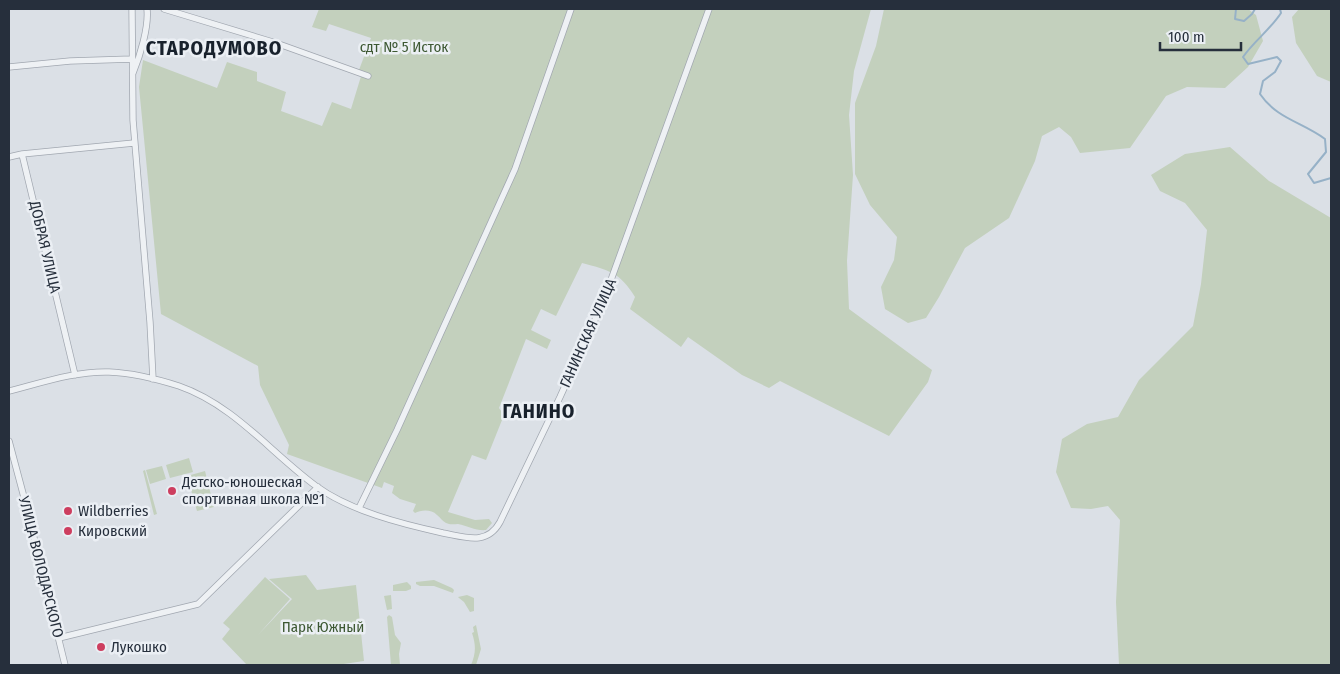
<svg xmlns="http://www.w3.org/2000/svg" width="1340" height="674" font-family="'Fira Sans Condensed',sans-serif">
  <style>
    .green { fill: #c3d0bd }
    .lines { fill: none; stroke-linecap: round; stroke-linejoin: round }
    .stream { stroke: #96b1c7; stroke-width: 2 }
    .minor-casing { stroke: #a1a7b0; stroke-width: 7 }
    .minor { stroke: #eef1f4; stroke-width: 5.5 }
    .poi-dot { fill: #cd3e5f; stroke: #ebeff4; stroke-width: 2 }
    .labels { text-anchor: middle; stroke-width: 5; stroke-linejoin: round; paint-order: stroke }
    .park-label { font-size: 15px; fill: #3d5833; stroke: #ebeff4 }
    .street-label { font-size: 15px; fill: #262f3c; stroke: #ebeff4 }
    .poi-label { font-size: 15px; fill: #262f3c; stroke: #ebeff4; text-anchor: start }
    .district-label { font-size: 20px; font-weight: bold; letter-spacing: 1px; fill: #18212c; stroke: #ebeff4 }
  </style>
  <rect width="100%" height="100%" fill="#dbe0e6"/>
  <path class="green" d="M319 9H871L854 71 849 115 853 175 847 261 849 309 932 370 928 382 889 436 780 381 769 388 742 375 688 337 681 347 630 309 635 297C620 272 608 270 582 263L556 316 541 309 531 330 551 340 547 349 526 339 499 408 504 415 486 460 472 455 448 512 475 520 489 519 492 523 486 530C476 531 468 526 458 524 454 524 450 525 446 523 442 521 441 518 437 515 431 509 421 510 415 513L413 511 416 504 400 499 392 493 394 486 384 482 382 488 287 454 289 445 260 385 258 366 161 314 139 87 143 60 217 88 227 62 257 72V81L286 92 281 111 322 126 332 102 351 109 362 73 359 70 371 38 329 24 326 31 312 27Z
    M884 9H1248L1256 15 1263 41 1248 67 1225 88 1187 87 1166 96 1130 148 1080 153 1071 137 1059 127 1042 136 1035 161 1009 218 965 248 939 297 926 318 908 323 885 309 881 287 894 260 897 237 870 205 855 174V103L876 46Z
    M1299 9H1331V82L1317 76 1296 43 1292 17Z
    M1230 147 1269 181 1331 218V665H1119L1116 602 1120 520 1108 506 1091 509 1071 508 1056 472 1062 439 1087 424 1118 417 1139 380 1193 326 1201 284 1207 230 1185 203 1160 191 1151 175 1185 154Z
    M189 458 193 472 170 478 166 465Z
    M162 466 166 479 150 484 146 470Z
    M145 470 157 514 154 515 143 471Z
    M205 471 214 507 197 511 187 476Z
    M306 575 317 590 356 585 364 661 337 665H247L222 639 230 629 223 623 265 577 290 599 258 635 292 599 269 579Z
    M434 580 452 588 454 590 453 593 434 586H420L416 584V582Z
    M407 582 411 586V589L406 591H393V585Z
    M391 595 392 609 387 610 384 596Z
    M467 595 474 598V611L470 612 464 602 459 598 458 597Z
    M389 615 392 617 395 635 401 643 399 654 400 665H391L387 617Z
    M476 625 481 649 476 665H471C476 653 476 645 472 633L474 632 473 627Z"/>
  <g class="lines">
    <path class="stream" d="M1236 9 1235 19 1244 21 1252 14 1255 9
      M1267 9H1269
      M1280 9 1281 13C1270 30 1254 41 1243 57L1248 64 1277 57 1281 61 1275 72 1263 81 1260 94C1277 119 1302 122 1325 139L1326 152 1308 174 1314 183 1331 178"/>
    <defs>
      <path id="minor" d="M132 9 133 120 150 322 153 379
        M164 9 276 43 368 76
        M9 67 70 61 132 59
        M133 73C140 56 149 27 147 9
        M22 154 75 375
        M9 157 22 154 134 143
        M9 391C41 383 75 371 109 372 132 373 157 379 179 386 234 405 271 453 316 486 350 511 402 524 443 533 465 537 487 546 500 522L560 397 603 302 709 9
        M9 441 25 501 65 665
        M359 508 397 430 515 169 571 9
        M59 638 198 604 318 487"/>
    </defs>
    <use href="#minor" class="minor-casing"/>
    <use href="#minor" class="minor"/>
  </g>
  <g class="poi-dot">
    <circle cx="172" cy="491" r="5"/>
    <circle cx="68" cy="511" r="5"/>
    <circle cx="68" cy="531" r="5"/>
    <circle cx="101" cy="647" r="5"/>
  </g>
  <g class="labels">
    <g class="park-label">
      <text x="404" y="52">сдт № 5 Исток</text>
      <text x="323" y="632">Парк Южный</text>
    </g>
    <g class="street-label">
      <text transform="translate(45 247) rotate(77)" y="5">ДОБРАЯ УЛИЦА</text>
      <text transform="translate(588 333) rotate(-66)" y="5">ГАНИНСКАЯ УЛИЦА</text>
      <text transform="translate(41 567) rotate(76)" y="5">УЛИЦА ВОЛОДАРСКОГО</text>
    </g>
    <g class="poi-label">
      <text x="182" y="487">Детско-юношеская<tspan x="182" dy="17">спортивная школа №1</tspan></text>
      <text x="78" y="516">Wildberries</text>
      <text x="78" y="536">Кировский</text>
      <text x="111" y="652">Лукошко</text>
    </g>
    <g class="district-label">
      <text x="214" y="55">СТАРОДУМОВО</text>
      <text x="539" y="418">ГАНИНО</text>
    </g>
  </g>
  <rect width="1340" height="674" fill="none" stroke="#262f3c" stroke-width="20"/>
  <path d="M1160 42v8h81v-8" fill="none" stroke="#262f3c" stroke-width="2.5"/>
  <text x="1168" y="42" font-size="15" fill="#262f3c" stroke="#ebeff4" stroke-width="4" paint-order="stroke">100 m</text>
</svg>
